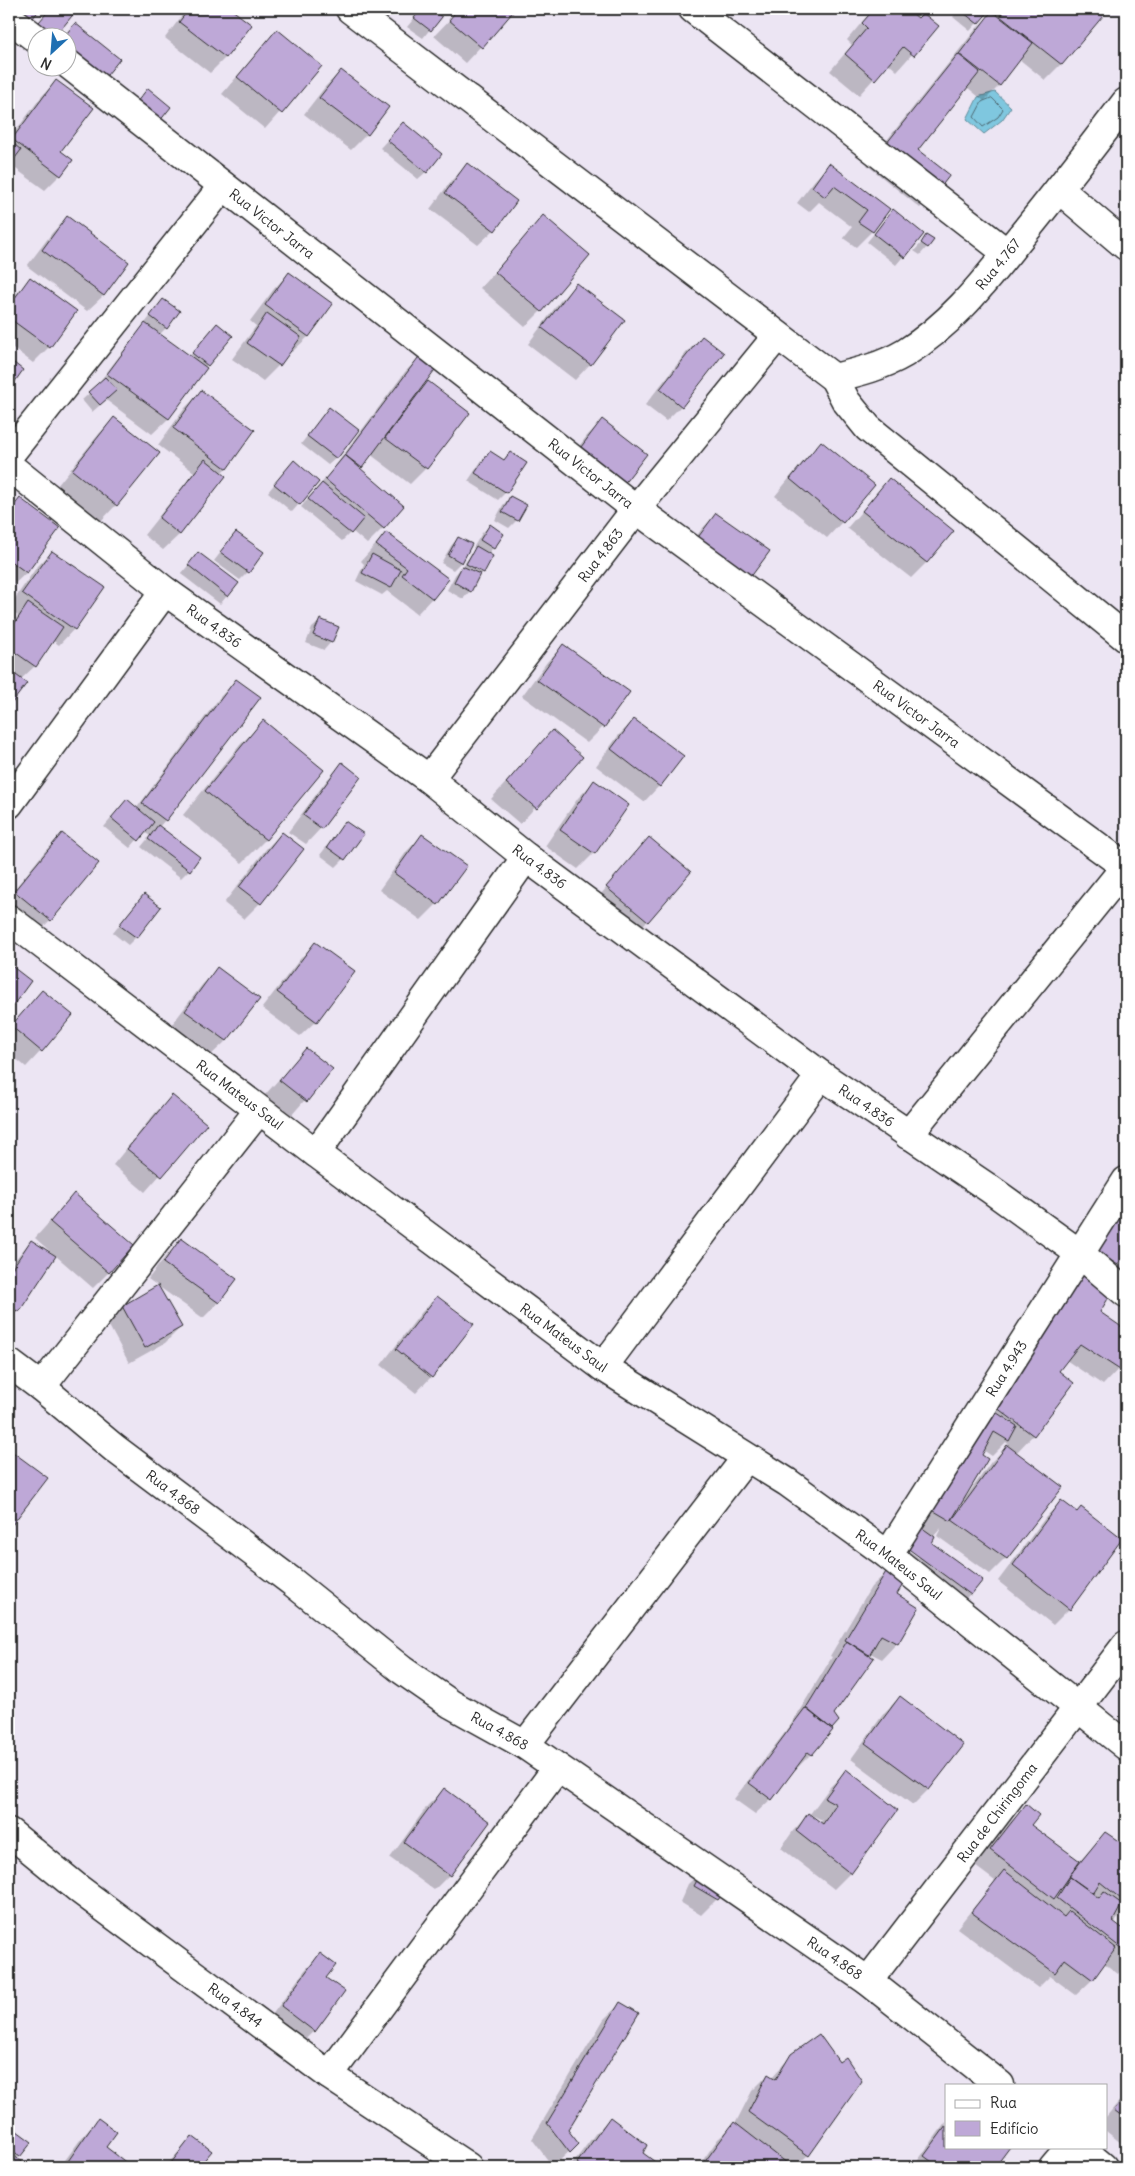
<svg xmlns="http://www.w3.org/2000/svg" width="1135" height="2176" font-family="Delius,sans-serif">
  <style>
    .water { fill: #7fc7df; stroke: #5d8997 }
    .shadow { fill: #0003; fill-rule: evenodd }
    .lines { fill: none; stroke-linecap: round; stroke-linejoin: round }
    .shore { stroke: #4d6973; stroke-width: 1 }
    .building { fill: #bea8d7; stroke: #2b2b2b }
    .minor-casing { stroke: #2b2b2b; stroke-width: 31 }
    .minor { stroke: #fff; stroke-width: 28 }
    .labels { text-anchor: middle; stroke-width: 4.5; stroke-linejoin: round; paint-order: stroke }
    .street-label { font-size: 14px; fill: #2b2b2b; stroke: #fff }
  </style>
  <rect width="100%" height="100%" fill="#ece5f3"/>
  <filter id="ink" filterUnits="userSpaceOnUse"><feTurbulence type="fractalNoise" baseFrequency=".02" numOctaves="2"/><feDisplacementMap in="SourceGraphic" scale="10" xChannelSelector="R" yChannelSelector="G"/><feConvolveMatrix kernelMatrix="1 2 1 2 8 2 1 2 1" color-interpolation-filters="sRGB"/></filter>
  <g filter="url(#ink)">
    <path class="water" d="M995 92 1011 107 1002 120 984 134 967 119 978 97Z"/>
    <path class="shadow" d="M187 9H228L250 25 226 57 210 73 165 38Z
      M422 9H446L423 38 407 27Z
      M460 9H507L512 13 465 63 434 36Z
      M873 9H911L908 12 918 19 937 26 897 71 888 63 859 95 830 71 852 45 847 40Z
      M959 9H989L970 31 953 17Z
      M1004 9H1092L1101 16 1061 64 1045 80 1019 59 1000 85 984 101 967 87 916 150 936 192 920 208 867 165 976 29 992 13 997 17Z
      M75 24 86 95 52 68H68V38H62Z
      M277 30 320 66 265 129 222 94Z
      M341 71 388 107 367 134 351 150 304 114 325 87Z
      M57 81 60 175 45 190 9 164V140L41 97Z
      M403 123 426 172 418 179 380 148Z
      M467 165 494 230 478 245 430 209 451 181Z
      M829 165 888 209 872 231 856 247 843 238 852 227 819 202 809 212 797 203 814 181Z
      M893 211 922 234 896 265 867 242Z
      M67 217 127 263 103 296 87 311 27 266 52 233Z
      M543 217 541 311 525 327 480 288Z
      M927 237V247L920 255 914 251Z
      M289 273 331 305 308 337 292 352 289 350 279 365 263 381 232 359 256 326 250 321 274 289Z
      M30 279 49 347 33 363 9 345V302Z
      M576 285 590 364 575 380 528 344 560 301Z
      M163 300 166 328 159 335 189 357 210 332 231 336 204 368 168 419 152 434 106 400 92 412 82 400 93 390Z
      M702 337 681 406 666 421 645 405 686 353Z
      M421 356 418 390 420 391 428 382 468 413 426 468 410 484 370 454 359 469 383 528 367 544 352 531 342 541 301 507 330 473 405 372Z
      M201 392 226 468 221 473 224 476 179 535 163 550 144 535 194 472 158 445 185 408Z
      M329 408 336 458 328 465 301 444Z
      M114 418 116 505 101 521 57 486 99 434Z
      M602 421 646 454 563 467 587 436Z
      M821 443 842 522 827 538 775 496 805 459Z
      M490 452 503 461 525 463 506 492 498 500 468 481 482 460Z
      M286 470 299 504 292 512 268 492Z
      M889 480 926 563 911 578 847 528Z
      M510 498 517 520 509 528 495 520 503 505Z
      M20 499 59 528 26 573 10 588 9 587V510Z
      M716 514 768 551 682 557 701 530Z
      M490 526 493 548 487 554 492 556 470 591 463 599 447 590 455 575 462 567 475 549 473 548 482 533Z
      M236 533 248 572 240 580 214 561Z
      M386 533 432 598 417 614 387 591 382 595 356 581 364 564 361 561Z
      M458 538 461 562 453 570 441 563 451 546Z
      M52 552 74 629 59 645 52 640 35 666 20 680 25 683 9 705V627L18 616 9 610V607L36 568Z
      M191 562 227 596 220 604 181 574Z
      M1126 610V628L1117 620Z
      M320 621 331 642 324 650 306 643 312 628Z
      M563 646 603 727 587 743 522 696 547 662Z
      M236 681 165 820 159 827 189 870 181 878 141 847 150 836 144 832 130 848 104 827 119 809H136L220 697Z
      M634 720 659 786 644 802 596 766 618 736Z
      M263 722 322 770 265 840 242 863 183 815 240 745Z
      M552 732 581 757 520 824 491 799Z
      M342 764 321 828 306 844 288 832 327 780Z
      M594 782V853L578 869 545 846 578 798Z
      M345 823 344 859 336 867 320 855Z
      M282 833 302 849 260 903 244 919 224 903 266 849Z
      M62 835 50 920 35 936 9 915V896L46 850Z
      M423 835 465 866 437 904 421 920 379 890 407 851Z
      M650 839 647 921 632 937 592 904Z
      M144 895 136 937 128 945 113 933Z
      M315 943 316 1021 300 1036 262 1008 300 959Z
      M218 969 258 999 226 1041 210 1056 170 1027 202 985Z
      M42 991 41 1051 26 1067 9 1053V1028Z
      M306 1049 331 1070 290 1117 264 1096Z
      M172 1097 205 1124 145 1192 113 1165 156 1112Z
      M74 1195 109 1272 93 1288 55 1255 18 1311 9 1320V1267L31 1241 52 1256 53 1254 35 1238Z
      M1116 1208 1126 1215V1249L1117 1264 1101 1280 1075 1263Z
      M181 1240 236 1279 218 1303 203 1318 148 1279 166 1256Z
      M437 1297 431 1377 416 1393 381 1365 421 1313Z
      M123 1307 181 1327 165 1343 129 1363 107 1322Z
      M1098 1312 1126 1332V1361L1103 1385 1066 1360 1057 1371 1072 1383 1033 1435 1016 1453 1006 1558 990 1574 937 1536 941 1528 933 1537 931 1543 970 1594 955 1610 891 1563 901 1545 919 1558V1555L902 1542 972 1424ZM1006 1442 1009 1445 991 1462 966 1497 964 1496 983 1450 992 1456Z
      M10 1451 11 1524 9 1526V1453Z
      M1061 1502 1120 1540 1069 1609 1053 1625 998 1581 1045 1518Z
      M887 1572 896 1595 897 1643 882 1659 870 1653 832 1714 838 1721 811 1754 795 1770 794 1769 771 1799 755 1814 734 1799 790 1726 832 1657 830 1656 871 1587Z
      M900 1697 962 1745 928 1790 913 1805 851 1759 884 1713Z
      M846 1771 897 1810 850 1873 834 1889 781 1848 793 1831 808 1815 820 1823 822 1820 810 1814 830 1787Z
      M444 1790 449 1875 434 1890 390 1858 428 1805Z
      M1027 1806 1030 1826 1079 1862 1105 1833 1122 1845 1126 1840V1910L1114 1923 1126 1933V1965L1118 1974 1104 1963 1092 1980 1076 1995 1050 1976 1038 1988 957 1928 995 1881 975 1866 1011 1821Z
      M704 1869 717 1899 701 1915 680 1902 688 1884Z
      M320 1955 314 2031 298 2046 266 2023 305 1970Z
      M620 2004 566 2130 578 2143 553 2167 532 2139 604 2019Z
      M792 2055 808 2155 795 2167H698L718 2139 735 2124 752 2091 768 2075 772 2077Z
      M1126 2093V2147L1106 2131V2117Z
      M610 2118 641 2153 660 2167H570L595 2134Z
      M99 2120 104 2148 130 2167H60L83 2136Z
      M946 2122V2147H1008L993 2167H913Z
      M9 2126 30 2142 17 2159 20 2162 16 2167H9Z
      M192 2137 199 2165 203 2167H165Z"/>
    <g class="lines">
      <path class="shore" d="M992 98 1003 109 998 117 983 127 974 117 982 102Z"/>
    </g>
    <path class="building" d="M11 9H40L29 23Z
      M50 9H74L76 11 54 38H47L34 28Z
      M189 9H231L252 25 226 58 179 22Z
      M421 9H430L442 17 431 31 414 18Z
      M458 9H509L513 12 482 48 449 20Z
      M874 9H907L918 18 923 13 939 26 914 56 903 47 875 80 845 54 867 28 862 23Z
      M959 9H991L978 24Z
      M1006 9H1094L1103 16 1062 65 1000 16Z
      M992 11 1033 43 1000 86 959 54Z
      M75 23 120 59 103 80 68 51V38H63Z
      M277 29 322 66 282 114 237 77Z
      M958 54 980 72 918 150 950 175 936 193 882 149Z
      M341 70 389 107 368 135 319 98Z
      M56 80 94 108 61 151 73 160 61 176 12 139Z
      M148 88 171 107 159 122 136 103Z
      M403 122 442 154 427 173 387 140Z
      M9 140 21 150 9 166Z
      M467 163 517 201 495 231 445 193Z
      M829 163 890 209 873 232 858 222 867 210 834 186 825 197 812 187Z
      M893 209 924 234 905 258 874 234Z
      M543 215 590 255 542 312 495 272Z
      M67 216 129 262 104 296 42 250Z
      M926 235 934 240 928 248 921 243Z
      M289 272 333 304 309 337 265 305Z
      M30 277 77 311 50 348 9 318V306Z
      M576 283 625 320 591 365 542 328Z
      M163 299 180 311 167 329 150 316Z
      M267 313 301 337 280 366 247 343Z
      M145 323 207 368 169 419 107 374Z
      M217 323 233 336 208 366 192 353Z
      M702 336 724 353 682 407 660 389Z
      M421 354 437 367 362 468 345 455Z
      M9 359 23 370 9 390Z
      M105 377 117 390 100 405 88 392Z
      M428 381 470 413 427 469 385 438Z
      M201 390 255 430 227 469 173 428Z
      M329 407 359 430 337 459 307 436Z
      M114 417 160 453 117 506 72 470Z
      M602 419 647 454 623 485 578 451Z
      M821 441 875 485 843 523 790 479Z
      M490 451 504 460 510 452 527 463 507 493 475 473Z
      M345 455 404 506 384 529 325 479Z
      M205 459 226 476 180 535 159 518Z
      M294 460 319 482 300 505 274 484Z
      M889 478 954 531 927 563 862 511Z
      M322 483 364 518 351 534 308 499Z
      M510 496 527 505 518 521 502 512Z
      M20 498 60 528 27 573 9 560V512Z
      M716 513 770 551 750 578 696 540Z
      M490 524 504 534 494 549 480 540Z
      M236 532 264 552 249 573 220 552Z
      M386 532 449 579 433 599 402 575 407 568 376 545Z
      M458 537 472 544 462 563 448 555Z
      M476 546 493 556 484 573 466 564Z
      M52 551 105 587 75 630 22 593Z
      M198 552 239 583 228 597 188 565Z
      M372 554 401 570 391 588 362 573Z
      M462 566 480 574 471 592 454 582Z
      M28 603 63 627 36 667 9 648V632Z
      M320 619 339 627 332 643 313 635Z
      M563 644 630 692 604 728 537 680Z
      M9 670 27 683 9 707Z
      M236 679 261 697 166 821 142 803Z
      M634 719 684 756 660 787 611 749Z
      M263 720 324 770 266 840 205 791Z
      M552 730 583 757 537 809 506 783Z
      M342 762 361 777 322 829 303 815Z
      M594 780 629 805 595 854 560 830Z
      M127 799 154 822 139 841 111 818Z
      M345 821 364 834 345 860 327 847Z
      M158 825 200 857 190 871 148 839Z
      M282 832 304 849 261 904 239 887Z
      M62 833 99 863 51 921 14 891Z
      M422 834 467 866 438 905 394 873Z
      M649 837 691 872 648 922 606 887Z
      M144 894 161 907 137 938 119 925Z
      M315 942 355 971 317 1022 277 992Z
      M9 964 31 981 9 1011Z
      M217 967 260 999 227 1041 185 1011Z
      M42 990 73 1015 42 1052 11 1026Z
      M306 1048 333 1069 307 1102 279 1080Z
      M172 1095 207 1124 162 1177 127 1149Z
      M74 1193 134 1245 109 1273 50 1222Z
      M1116 1207 1126 1214V1252L1118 1265 1090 1247Z
      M181 1238 237 1279 219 1303 163 1263Z
      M31 1240 56 1256 19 1312 9 1306V1273Z
      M1078 1272 1109 1297 1100 1312 1126 1330V1363L1120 1370 1080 1344 1059 1371 1074 1383 1034 1436 992 1404Z
      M158 1285 182 1327 145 1348 122 1306Z
      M437 1296 474 1324 432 1378 396 1349Z
      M988 1407 1017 1426 1009 1441 994 1432 982 1455 988 1459 951 1521 929 1508Z
      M1007 1445 1063 1487 1007 1559 952 1520Z
      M10 1450 48 1478 12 1525 9 1523Z
      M1061 1500 1077 1512 1081 1507 1122 1539 1070 1610 1013 1565Z
      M918 1525 935 1537 932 1543 983 1580 971 1595 906 1547Z
      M887 1570 905 1581 897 1594 919 1608 898 1644 881 1635 869 1656 845 1640Z
      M847 1641 874 1658 834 1714 839 1721 832 1729 806 1708Z
      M900 1696 964 1745 929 1790 865 1743Z
      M805 1708 833 1730 812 1755 808 1752 772 1800 749 1783Z
      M846 1769 898 1810 851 1874 796 1831 808 1813 823 1824 836 1804 825 1798Z
      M444 1788 490 1822 450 1876 404 1842Z
      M1026 1804 1039 1815 1031 1825 1080 1861 1054 1899 990 1850Z
      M1105 1832 1123 1844 1126 1841V1903L1100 1882 1093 1893 1069 1876Z
      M704 1867 728 1886 718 1900 694 1886Z
      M1004 1870 1064 1917 1069 1911 1116 1948 1093 1980 1065 1959 1055 1973 971 1912Z
      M1070 1877 1099 1898 1104 1891 1122 1904 1113 1921 1126 1931V1952L1057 1898Z
      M320 1953 336 1965 326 1978 345 1991 315 2032 281 2006Z
      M620 2002 639 2013 568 2130 579 2144 570 2153 547 2123Z
      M819 2034 839 2062 846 2057 862 2081 809 2156 748 2112 768 2074 776 2079 791 2054Z
      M1126 2095V2119L1114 2110Z
      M610 2117 647 2145 643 2153 662 2167H582L577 2163Z
      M98 2118 117 2132 106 2147 132 2167H64Z
      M734 2122 792 2167H701Z
      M9 2125 32 2142 20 2157 9 2149Z
      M946 2126V2147H1010L995 2167H939L924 2156Z
      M192 2136 212 2151 201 2164 205 2167H168Z
      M9 2152 22 2162 17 2167H9Z"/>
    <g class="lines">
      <defs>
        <g id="minor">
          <path d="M350 9 834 378 846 401 868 428 1126 638"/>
          <path d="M693 9 1007 253"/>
          <path d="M9 18 38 40"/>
          <path id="s1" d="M68 64 636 509 1126 867"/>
          <path d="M1059 189 1126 246"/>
          <path id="s2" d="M834 378C859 372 883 366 905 353 952 324 984 282 1018 240 1055 195 1091 148 1126 102"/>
          <path d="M9 455 223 186"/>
          <path id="s3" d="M9 466 165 591 429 779 526 857 821 1075 990 1189 1079 1253 1126 1293"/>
          <path id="s4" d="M429 779 636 509 777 336"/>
          <path d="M9 804 165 591"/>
          <path id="s5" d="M9 919 316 1153 603 1367 787 1482 888 1555 1126 1746"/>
          <path d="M908 1135 1126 866"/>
          <path d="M316 1153 526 857"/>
          <path id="s6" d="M9 1363 41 1387 114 1448 291 1581 402 1670 451 1704 525 1745 868 1981 1000 2085"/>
          <path d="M603 1367 821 1075"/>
          <path d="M41 1387 259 1110"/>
          <path id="s7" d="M888 1555 1126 1181"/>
          <path d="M525 1745 746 1458"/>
          <path id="s8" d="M9 1832 80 1890 329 2075 468 2167"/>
          <path id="s9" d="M868 1981 1126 1645"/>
          <path d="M329 2075 557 1768"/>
          <path d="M1079 2147 1103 2167"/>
          <path d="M1053 2167 1070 2147"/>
        </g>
      </defs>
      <use href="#minor" class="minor-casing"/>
      <use href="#minor" class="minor"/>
    </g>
  </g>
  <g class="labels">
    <g class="street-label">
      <text dy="5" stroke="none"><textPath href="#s1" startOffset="259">Rua Victor Jarra</textPath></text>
      <text dy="5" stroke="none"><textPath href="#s2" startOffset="205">Rua 4.767</textPath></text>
      <text dy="5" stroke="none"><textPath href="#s1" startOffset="664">Rua Victor Jarra</textPath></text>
      <text dy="5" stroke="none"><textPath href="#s4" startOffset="282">Rua 4.863</textPath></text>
      <text dy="5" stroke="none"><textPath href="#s3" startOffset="260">Rua 4.836</textPath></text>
      <text dy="5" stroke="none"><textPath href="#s1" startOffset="1069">Rua Victor Jarra</textPath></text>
      <text dy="5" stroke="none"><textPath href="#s3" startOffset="665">Rua 4.836</textPath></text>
      <text dy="5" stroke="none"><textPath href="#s5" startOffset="290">Rua Mateus Saul</textPath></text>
      <text dy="5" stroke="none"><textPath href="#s3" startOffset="1070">Rua 4.836</textPath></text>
      <text dy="5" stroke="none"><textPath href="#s5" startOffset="695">Rua Mateus Saul</textPath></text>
      <text dy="5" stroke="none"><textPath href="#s7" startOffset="221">Rua 4.943</textPath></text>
      <text dy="5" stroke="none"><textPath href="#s6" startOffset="209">Rua 4.868</textPath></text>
      <text dy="5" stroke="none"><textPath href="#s5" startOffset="1100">Rua Mateus Saul</textPath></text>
      <text dy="5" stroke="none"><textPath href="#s6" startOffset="614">Rua 4.868</textPath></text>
      <text dy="5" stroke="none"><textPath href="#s9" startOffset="212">Rua de Chiringoma</textPath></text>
      <text dy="5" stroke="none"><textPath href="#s6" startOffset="1019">Rua 4.868</textPath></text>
      <text dy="5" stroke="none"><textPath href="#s8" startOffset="285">Rua 4.844</textPath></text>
    </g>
  </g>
  <rect width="1135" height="2176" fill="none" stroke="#fff" stroke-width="30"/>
  <rect x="15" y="15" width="1105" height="2146" fill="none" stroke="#2b2b2b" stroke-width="2" filter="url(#ink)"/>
  <rect x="945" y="2084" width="162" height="65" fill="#ffffff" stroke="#aaaaaa"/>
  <rect x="955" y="2100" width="25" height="8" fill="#ffffff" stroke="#aaaaaa"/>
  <text x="990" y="2108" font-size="15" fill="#2b2b2b">Rua</text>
  <rect x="955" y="2121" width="25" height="15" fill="#bea8d7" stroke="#aaaaaa"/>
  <text x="990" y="2134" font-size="15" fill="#2b2b2b">Edifício</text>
  <g transform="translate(52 52) rotate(206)"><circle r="24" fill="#ffffff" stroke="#aaaaaa"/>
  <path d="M0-4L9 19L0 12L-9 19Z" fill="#1f6fb2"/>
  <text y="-8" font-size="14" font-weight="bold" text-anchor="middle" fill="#2b2b2b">N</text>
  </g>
</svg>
